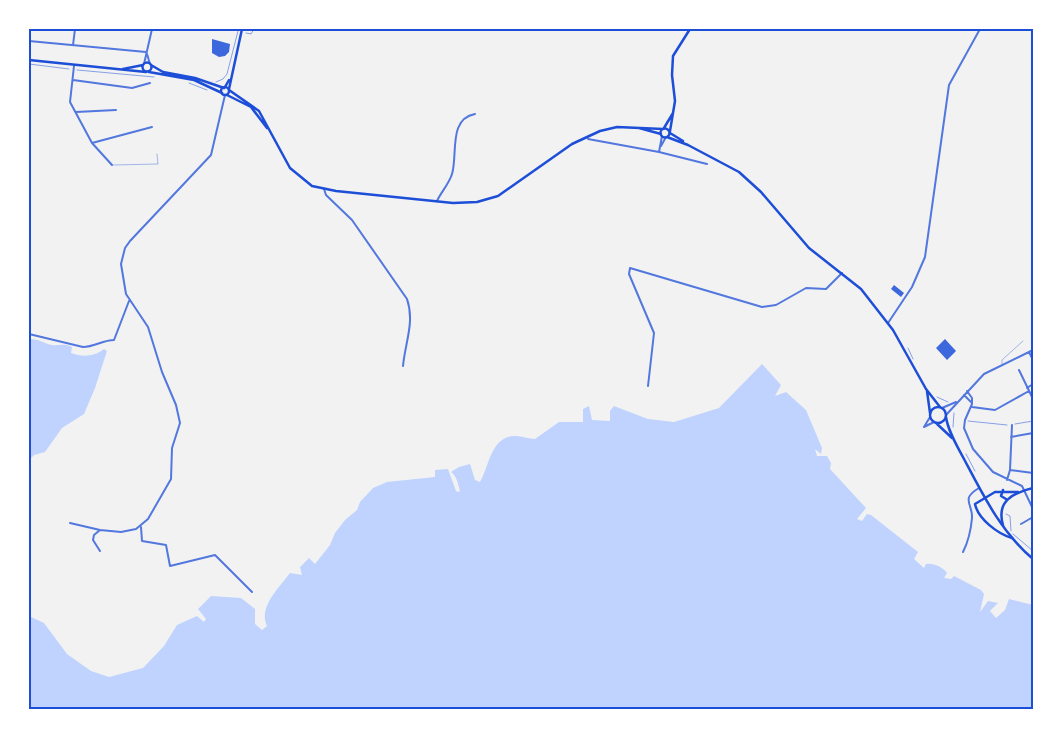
<svg xmlns="http://www.w3.org/2000/svg" width="1062" height="738" font-family="'Alegreya Sans',sans-serif">
  <style>
    .water { fill: #bfd3fe }
    .building { fill: #3d67dc }
    .lines { fill: none; stroke-linecap: round; stroke-linejoin: round }
    .path { stroke: #1d4ed8; stroke-width: 0.5 }
    .service { stroke: #5277de; stroke-width: 0.5 }
    .minor { stroke: #5277de; stroke-width: 2 }
    .tertiary { stroke: #5277de; stroke-width: 2 }
    .secondary { stroke: #1d4ed8; stroke-width: 2.5 }
    .primary { stroke: #1d4ed8; stroke-width: 2.5 }
    .neatline { fill: none; stroke: #1d4ed8; stroke-width: 2 }
  </style>
  <rect width="100%" height="100%" fill="#f2f2f2"/>
  <path class="water" d="M29 339C40 339 42 343 52 345 59 346 64 343 72 347L71 353C82 357 94 357 104 349L107 351 95 388 84 414 62 428 45 452 34 455 29 460Z
    M762 364 781 385 775 396 786 392 806 410 822 448 821 454 815 449 817 456H827L831 463 830 469 866 508 857 519 862 521 867 514 871 515 918 552 914 559 924 568 926 564C933 563 943 567 947 573L944 578 951 579 954 576 981 590 984 594 980 612 988 601 998 603 990 611 996 618 1005 610 1009 599 1033 605V709H29V616L44 623 67 654 91 671 109 677 143 668 164 646 177 625 197 616 204 622 206 619 198 609 211 596 241 598 255 609V624L262 630 267 626C258 607 279 588 290 573L302 575 300 567 309 558 315 564 330 545 335 533 345 520 357 510 360 502 373 488 387 482 435 477V470L448 469 456 491 458 492 460 491C458 484 457 476 451 472L459 467 470 464 475 480 480 482C489 467 491 435 516 436 522 436 528 439 535 439L559 422H583V409L589 406 592 420 610 421V411L614 406 648 419 674 422 719 408Z"/>
  <path class="building" d="M212 39 230 44 229 52 225 56 219 57 212 53Z
    M894 285 904 293 901 297 891 289Z
    M945 339 956 351 947 360 936 348Z"/>
  <g class="lines">
    <path class="path" d="M246 33 251 34 254 29
      M29 64 69 69
      M77 70 154 77
      M216 82 223 79 227 74 238 31
      M189 83 207 90
      M908 348 913 359
      M937 397 948 402
      M968 421 1007 425
      M1015 424 1033 421
      M953 427 954 413
      M966 454 975 471
      M1006 514 1010 516 1011 531
      M1013 534 1033 551"/>
    <path class="service" d="M113 165 158 164 157 154
      M1002 364V360L1023 341"/>
    <path class="minor" d="M73 45 75 29
      M74 66 70 102 92 143 112 165
      M73 80 132 88 150 83
      M76 112 116 110
      M588 139 659 152 707 164
      M92 143 152 127
      M661 146 666 137
      M659 152 662 136
      M324 189 326 195 352 220 407 299C415 322 405 343 403 366
      M437 201C441 192 449 184 452 174 458 154 448 119 475 114
      M888 323 912 287 925 257 949 85 980 29
      M29 334 83 347C94 347 103 340 114 340L129 301
      M1029 352 1033 360
      M1019 370 1033 399
      M648 386 654 333 629 274 630 268 762 307 776 305 806 288 826 289 842 273
      M1027 388 1033 384
      M967 391 972 398V404L965 420 964 428 973 449 993 472 1022 486 1033 509
      M964 395 971 402
      M972 407 995 410 1029 391
      M942 408 956 402
      M946 415 984 374 1033 350
      M924 427 930 417
      M924 427 934 422
      M1011 437 1033 433
      M1010 470 1033 473
      M1007 480 1010 470 1012 425
      M70 523 100 530
      M1021 524 1033 517
      M141 527 142 541 166 545 170 566 215 555 252 592
      M100 551 93 540 94 535 100 530 121 532 136 529 148 519 171 479 172 448 180 423 176 405 162 372 148 327 126 294 121 264 125 248 130 241 211 155 225 95
      M963 552C968 542 971 530 972 518 973 504 960 499 979 488"/>
    <path class="tertiary" d="M29 41 146 52
      M147 54 150 64
      M144 64 152 29"/>
    <path class="secondary" d="M225 87 229 80
      M229 89 242 29
      M664 128 673 113
      M670 131 675 101 672 75 673 56 690 29
      M1003 490 1001 496 1006 499
      M1003 525C996 501 1013 493 1033 488
      M1012 538C998 534 978 519 975 504L995 492H1018"/>
    <path class="primary" d="M29 60 146 72
      M142.5 67a4.5 4.5 0 1 1 9 0a4.5 4.5 0 1 1-9 0Z
      M151 65 163 72 195 78 224 88
      M123 69 143 65
      M149 72 194 80 222 93
      M221 91a4 4 0 1 1 8 0a4 4 0 1 1-8 0Z
      M229 90 259 111 290 168 312 186 336 191 453 203 477 202 498 196 572 144 600 131 617 127 663 129
      M227 95 251 107 267 128
      M639 128 661 134
      M660.5 133a4.5 4.5 0 1 1 9 0a4.5 4.5 0 1 1-9 0Z
      M670 133 683 141
      M667 137 688 145 739 172 761 192 809 248 861 289 893 330 926 389 940 407
      M927 391 930 413
      M930 415a8 8 0 1 1 16 0a8 8 0 1 1-16 0Z
      M946 417C948 431 957 446 964 459 983 495 1001 532 1033 559
      M936 423 952 438"/>
  </g>
  <rect width="1062" height="738" fill="none" stroke="#ffffff" stroke-width="60"/>
  <rect x="30" y="30" width="1002" height="678" class="neatline"/>
</svg>
